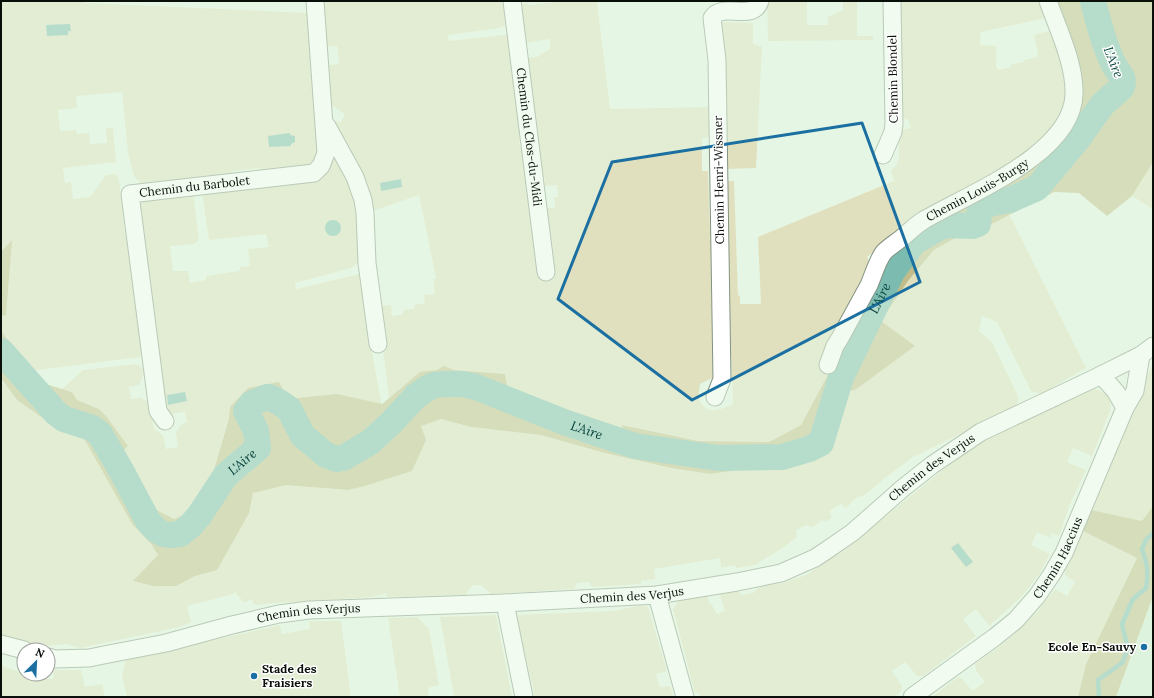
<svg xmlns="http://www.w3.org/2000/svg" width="1154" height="698" font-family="Lora,serif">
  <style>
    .built { fill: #d6edd4 }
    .green { fill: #e1e0be }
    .forest { fill: #c0bd8b }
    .water { fill: #7cbbb0 }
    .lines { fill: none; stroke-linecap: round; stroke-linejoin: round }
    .stream { stroke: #7cbbb0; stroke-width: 4.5 }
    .river { stroke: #7cbbb0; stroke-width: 26 }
    .minor-casing { stroke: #839382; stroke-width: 19 }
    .minor { stroke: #fff; stroke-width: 17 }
    .marked { fill: none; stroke: #1b70a1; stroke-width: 3; stroke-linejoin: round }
    .poi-dot { fill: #1b70a1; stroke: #fff; stroke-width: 1.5 }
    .labels { text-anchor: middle; stroke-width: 3; stroke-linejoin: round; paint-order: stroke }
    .street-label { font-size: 12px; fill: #090f09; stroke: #fff }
    .poi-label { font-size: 12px; font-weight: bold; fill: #090f09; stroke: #fff; text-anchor: end }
    .water-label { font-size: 13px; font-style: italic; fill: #08443c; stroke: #fff }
  </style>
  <rect width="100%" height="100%" fill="#e5f7e4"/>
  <path class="built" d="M1153 596V697H1116Z"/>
  <path class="green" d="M1 1H84V3L310 13 320 148 316 161 306 167 261 173 260 168 233 171 231 177 142 185 134 176 128 153 122 92 76 96 77 108 58 110 60 131 76 130 77 134 89 133 90 144 107 143 106 128H113L116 162 63 168 65 183 71 182 73 199 90 197 106 175 116 174 119 180 125 234H131L145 350 140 357 30 371 1 332Z
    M320 1H508L511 23 499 28 448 35 449 41 512 34 526 141H519L520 148 527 147 551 251 547 208H555L554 197H558L557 185 545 186 544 175H539L526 58 537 57 550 49V39L524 43 519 4 528 3 529 5 563 1H597L610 109 711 107 712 137 702 138V171H708L710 231H713L711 268 714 377 700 384C700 388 698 394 699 397 702 416 722 410 733 404L725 181H734L738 295 740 296V304H761L758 237 894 181 891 171 897 164 899 158V131L911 128 908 119 899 118 898 1H1044L1050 17 981 32 980 45 996 46V67L999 70 1011 67V64L1024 62V60L1037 57 1038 54 1034 35 1053 30 1063 61 1070 99 1043 140 1001 174 916 219 867 257 871 266 832 367 801 425 769 442 698 441 623 425 622 432 508 390 505 374 454 370 444 366 408 382 389 398 378 306 391 305 392 316 403 314V310L414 309V305L425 303 424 295 435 294 433 279 436 278 419 195 370 212 331 120 341 122 345 114 328 103 324 66 339 64 337 46 323 47Z
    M767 1H807V25H828V17L843 10V1H857V36H873V40L768 41Z
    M720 22 753 23V44L762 47 756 168 725 169Z
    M332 159H339L356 190 363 259 351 268 295 283 296 289 364 273 372 328V351L382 408 229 417 205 501 197 509 174 519 153 508 124 450 128 447 99 409 77 400 71 392 62 389 83 370 136 364 142 368 144 374 139 385 129 387 131 399 141 398 149 403 154 429 163 435 166 449 178 447 176 432 182 424 187 422 185 412 171 414 162 407 139 206 143 201 193 193 199 240 194 244 170 246 173 271H188L190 283 206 280V276L240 271V267L250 266 248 249 269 247 266 234 209 240 202 192 261 185Z
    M1153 162V209L1132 196Z
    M1009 214 1086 368 1041 394 1031 391 997 322 982 316 979 331 992 342 1019 398 1016 407 913 457 885 478 865 495 856 498 846 508 841 504 829 511 832 518 824 522 822 520 812 527 807 525 796 530 797 537 784 547 755 565 736 568 735 565 721 568 720 558 654 569 655 579 641 581V584L592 587 589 582 577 583 574 589 491 594 481 585H473L465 595 386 597V593L373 597 274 603 256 605 253 603 252 599 244 603 235 592 233 594 187 606 191 622 180 627 80 648 66 644 49 646 50 650 1 635V378L17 400 55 427 82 435 132 524 151 544 158 555 273 446 310 487 348 490 365 486 412 471 421 425 441 419 471 427 541 435 634 460 671 468 710 474 804 461 881 322 908 281 934 250 966 232 986 227Z
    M1153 362V506L1142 521 1091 510Z
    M1094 388C1106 393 1113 397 1110 411L1092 456 1073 448 1067 462 1086 470 1070 504 1059 536 1052 533 1050 538 1037 532 1031 545 1050 554 1040 573 1022 596 989 626 976 609 963 619 976 636 923 676H917L905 662 892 671 902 686 901 692 893 697H700L699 694 695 693 673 609 681 598 706 592 710 604 712 605 717 614 725 611 719 592 737 589 742 595 753 593 760 586 782 583 806 575 849 546 966 451 1012 424 1084 389Z
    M1083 531 1137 558 1086 664 1078 697H932L958 677 963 679 972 691 985 682 976 670 975 664 1003 644 1038 611 1055 589 1067 596 1075 582 1065 575V568Z
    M643 605 648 607 667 671 656 674 660 687 670 686 674 697H535L516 615 613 611Z
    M496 615 512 697H454L440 617Z
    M417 617 429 629 439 685 428 688 429 697H400L388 618Z
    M309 621H341L351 697H127L122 677 126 660 280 625 282 634 310 629Z
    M1 665 21 673 23 670 24 674C36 674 43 680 54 679L53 670H81L85 687 102 684 105 697H1Z"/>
  <path class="forest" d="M1052 1H1153V162L1132 196 1107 216 1079 193 1054 192 986 227 966 232 934 250 908 281 881 321 915 346 855 390 846 391 830 435 823 446 804 461 710 474 671 468 605 453 541 435 471 427 441 419 421 426 426 440 412 471 365 486 348 490 286 485 253 493 249 513 217 570 195 576 176 586H154L133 581 158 555 151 544 132 524 82 435 55 427 17 400 1 378V331L39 382 72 392 77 400 99 409 106 416 128 446 124 450 153 508 174 519 197 509 205 501 229 418 230 407 248 388 279 382 288 399 337 394 382 404 420 372 436 370 444 366 454 370 505 374 508 390 622 431V425L698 441 769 442 801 425 832 367 886 253 926 222 1019 172 1071 120Z
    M12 240 6 315 1 316V252Z
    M1153 506V596L1116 697H1078L1086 664 1137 558 1083 531 1091 510 1142 521Z"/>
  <path class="water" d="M70 24 71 31H68V35L47 36 46 25Z
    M290 133V135L295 136V142L291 144V146L269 147 268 136Z
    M401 179 402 187 381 191 380 183Z
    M325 228a8 8 0 1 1 16 0a8 8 0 1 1-16 0Z
    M185 392 187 401 168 405 167 395Z
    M958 543 973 562 966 567 951 548Z"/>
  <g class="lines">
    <path class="stream" d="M1097 697 1099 694 1098 680 1122 663 1128 649 1122 624 1133 599 1146 588C1149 573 1147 563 1142 549L1146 540 1153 533"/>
    <path class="river" id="s1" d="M1 351 56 413 64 419 92 428 100 434 122 472 148 521 155 529 163 534 170 535 180 534 190 526 199 516 226 475 258 448 256 431 246 411 252 403 267 397H269L279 402 289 409 303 436 326 455 337 459 343 458 369 443 391 423 416 396 426 389 434 385 446 384H463L476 387 564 422 635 446 718 458 782 457 809 449 821 443 841 377 892 272 914 242 944 225 973 226 978 224 979 214 983 205 1010 200 1037 188 1077 140 1102 105 1121 88C1127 79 1117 71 1113 63 1104 44 1098 22 1093 1"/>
    <defs>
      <g id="minor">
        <path id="s2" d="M512 1 546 272"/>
        <path d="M327 126 355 177 363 200 365 213 367 263 378 344"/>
        <path d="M883 155 893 132 894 124 892 1"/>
        <path id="s3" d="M828 365 835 346 840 338C850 320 859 303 869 285 873 276 878 259 884 252 890 246 897 242 903 237 910 231 917 224 924 220 968 194 1073 154 1074 94 1075 64 1058 29 1048 1"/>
        <path d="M715 397 722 379 717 60 712 18C723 1 753 23 760 1"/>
        <path d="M1125 408 1135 391 1141 355"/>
        <path id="s4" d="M165 421 158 411 130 194 314 173 321 166 326 153 315 1"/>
        <path d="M657 595 685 697"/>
        <path d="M505 603 524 697"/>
        <path d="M1 644 24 650"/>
        <path id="s5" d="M48 657 55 659 89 658 114 653 166 643 232 625 279 614 309 610 505 603 657 595 737 582 781 573 815 558 827 550 853 532 903 488 932 465 981 432 1093 379 1141 355 1153 346"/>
        <path id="s6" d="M912 697 995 637 1016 620 1037 596 1052 574 1064 553 1125 408 1116 392 1101 375"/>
      </g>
    </defs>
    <use href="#minor" class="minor-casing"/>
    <use href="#minor" class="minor"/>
  </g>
  <path d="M0 0H1154V698H0ZM862 123 920 282 692 400 558 299 612 162Z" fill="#e5f7e4" fill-opacity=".55" fill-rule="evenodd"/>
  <path class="marked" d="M862 123 920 282 692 400 558 299 612 162Z"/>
  <g class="poi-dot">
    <circle cx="1144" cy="647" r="4"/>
    <circle cx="254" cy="676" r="4"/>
  </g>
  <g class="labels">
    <g class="street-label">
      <text transform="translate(893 79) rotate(-91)" y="4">Chemin Blondel</text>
      <text dy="4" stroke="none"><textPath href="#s2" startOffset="137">Chemin du Clos-du-Midi</textPath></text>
      <text transform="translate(719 180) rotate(-91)" y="4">Chemin Henri-Wissner</text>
      <text dy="4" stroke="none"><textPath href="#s4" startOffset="296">Chemin du Barbolet</textPath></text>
      <text dy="4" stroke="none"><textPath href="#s3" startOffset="239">Chemin Louis-Burgy</textPath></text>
      <text dy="4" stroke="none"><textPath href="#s5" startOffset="926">Chemin des Verjus</textPath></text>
      <text dy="4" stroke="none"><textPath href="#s6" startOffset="205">Chemin Haccius</textPath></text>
      <text dy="4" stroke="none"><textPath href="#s5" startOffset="590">Chemin des Verjus</textPath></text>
      <text dy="4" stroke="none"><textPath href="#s5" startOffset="266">Chemin des Verjus</textPath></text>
    </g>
    <g class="poi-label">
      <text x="1136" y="651">Ecole En-Sauvy</text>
      <text x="262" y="673" text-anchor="start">Stade des<tspan x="262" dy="14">Fraisiers</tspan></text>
    </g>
    <g class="water-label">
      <text transform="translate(1114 62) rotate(69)" y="5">L'Aire</text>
      <text dy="5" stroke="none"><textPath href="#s1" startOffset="1231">L'Aire</textPath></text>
      <text dy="5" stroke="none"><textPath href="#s1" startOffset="834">L'Aire</textPath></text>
      <text dy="5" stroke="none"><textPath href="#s1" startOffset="365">L'Aire</textPath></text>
    </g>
  </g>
  <rect width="1154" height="698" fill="none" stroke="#090f09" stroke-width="4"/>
  <g transform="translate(36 662) rotate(24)"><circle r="19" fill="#ffffff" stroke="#9d9f9d"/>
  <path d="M0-3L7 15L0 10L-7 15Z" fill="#1b70a1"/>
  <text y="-6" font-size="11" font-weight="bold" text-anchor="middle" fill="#090f09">N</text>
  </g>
</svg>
